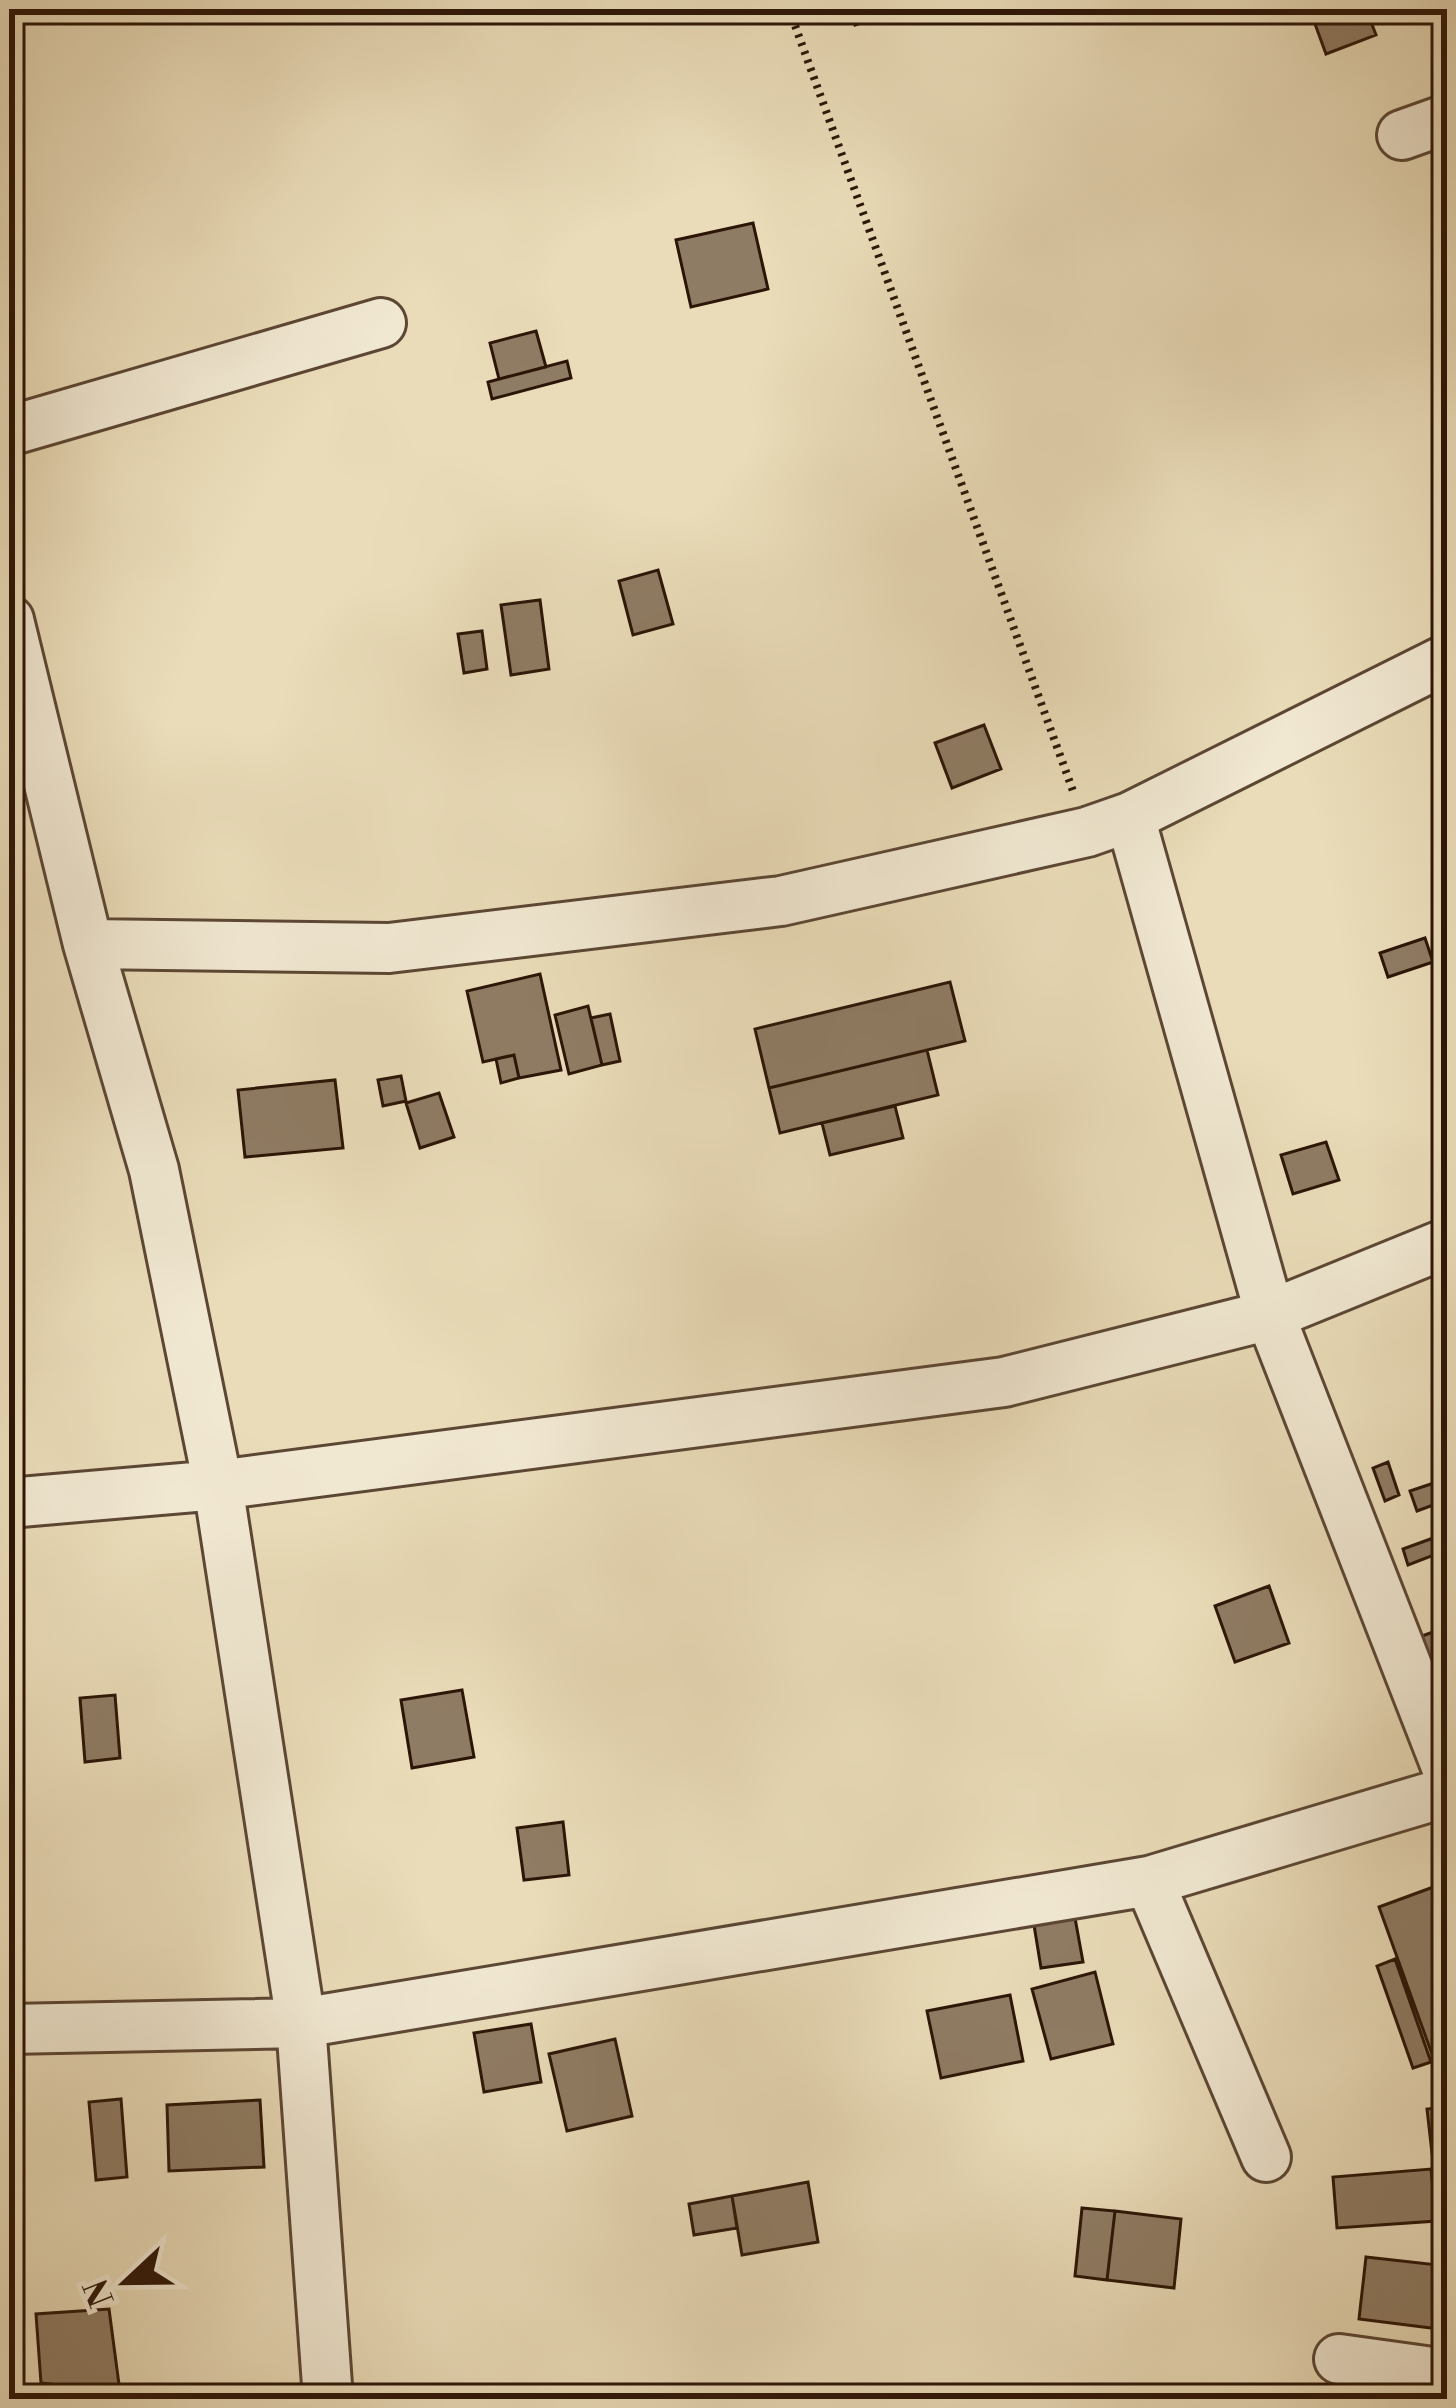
<svg xmlns="http://www.w3.org/2000/svg" width="1456" height="2408" font-family="'Libre Bodoni',serif">
  <style>
    .building { fill: #8f7c64; stroke: #2c1507; stroke-width: 3 }
    .lines { fill: none; stroke-linecap: round; stroke-linejoin: round }
    .minor-casing { stroke: #5c4734; stroke-width: 54 }
    .path { stroke: #2c1507; stroke-width: 8; stroke-dasharray: 3 6; stroke-linecap: butt }
    .minor { stroke: #f1e8d2; stroke-width: 48 }
  </style>
  <rect width="100%" height="100%" fill="#eadcb9"/>
  <filter id="stains"><feTurbulence type="fractalNoise" baseFrequency=".00167" numOctaves="4"/><feColorMatrix values="0 0 0 0 .2 0 0 0 0 .09 0 0 0 0 .02 0 0 0 .5 -.17"/></filter>
  <radialGradient id="worn" r=".72"><stop offset=".6" stop-color="#630" stop-opacity="0"/><stop offset="1" stop-color="#630" stop-opacity=".3"/></radialGradient>
  <path class="building" d="M850 9H903L855 25Z
    M1355 9H1366L1376 35 1326 54 1315 24Z
    M9 26 17 59 9 61Z
    M753 223 768 289 691 307 676 240Z
    M536 331 546 367 499 379 490 343Z
    M567 361 571 378 492 399 488 382Z
    M658 570 673 624 633 635 619 581Z
    M540 600 549 669 511 675 501 605Z
    M482 631 487 669 464 673 458 634Z
    M984 725 1001 769 952 788 935 743Z
    M1425 938 1433 962 1388 977 1380 953Z
    M540 974 561 1070 519 1078 514 1055 483 1062 467 991Z
    M950 982 965 1041 769 1088 755 1029Z
    M588 1006 602 1065 569 1074 555 1015Z
    M610 1014 620 1061 602 1065 591 1018Z
    M927 1050 938 1095 780 1133 769 1088Z
    M514 1055 519 1078 501 1083 496 1059Z
    M401 1076 406 1101 383 1106 378 1080Z
    M335 1080 343 1148 245 1157 238 1090Z
    M439 1093 454 1137 420 1148 406 1103Z
    M895 1106 903 1138 830 1155 822 1123Z
    M1326 1142 1339 1180 1293 1194 1281 1155Z
    M1388 1462 1399 1495 1385 1501 1373 1468Z
    M1437 1482 1444 1501 1417 1511 1410 1491Z
    M1447 1533V1550L1408 1565 1403 1549Z
    M1269 1586 1289 1643 1235 1662 1215 1606Z
    M1447 1627V1681L1439 1684 1422 1636Z
    M462 1690 474 1757 412 1768 401 1700Z
    M115 1695 120 1758 85 1762 80 1698Z
    M563 1822 569 1875 524 1880 517 1828Z
    M1447 1882V2096L1379 1907Z
    M1075 1918 1083 1962 1041 1968 1034 1925Z
    M1395 1959 1431 2062 1413 2068 1377 1966Z
    M1095 1972 1113 2044 1051 2059 1032 1989Z
    M1010 1995 1023 2061 941 2078 927 2011Z
    M531 2024 541 2082 484 2092 474 2033Z
    M615 2039 632 2116 567 2131 549 2054Z
    M121 2099 127 2177 96 2180 89 2102Z
    M260 2100 264 2167 169 2171 167 2105Z
    M1447 2107V2160L1433 2162 1427 2109Z
    M1431 2169 1436 2221 1337 2228 1333 2177Z
    M808 2182 818 2242 742 2255 732 2196Z
    M732 2196 737 2228 694 2235 689 2204Z
    M1082 2208 1115 2211 1107 2280 1075 2276Z
    M1115 2211 1181 2219 1174 2288 1107 2280Z
    M1366 2257 1447 2266V2330L1359 2319Z
    M109 2309 120 2392 41 2383 36 2314Z
    M9 2389H25V2399H9Z"/>
  <g class="lines">
    <defs>
      <path id="minor" d="M1402 135 1447 119
        M9 431 381 323
        M9 620 88 944 154 1170 218 1485 301 2023 328 2399
        M1130 817 1270 1315 1447 1769
        M88 944 389 948 781 901 1087 832 1130 817 1447 659
        M9 1503 218 1485 1004 1382 1270 1315 1447 1243
        M1149 1881 1266 2157
        M9 2029 301 2023 1149 1881 1447 1792
        M1339 2359 1447 2374"/>
    </defs>
    <use href="#minor" class="minor-casing"/>
    <path class="path" d="M789 9 1073 791"/>
    <use href="#minor" class="minor"/>
  </g>
  <rect width="1456" height="2408" fill="none" stroke="#eadcb9" stroke-width="48"/>
  <rect x="12" y="12" width="1432" height="2384" fill="none" stroke="#2c1507" stroke-width="6"/>
  <rect x="24" y="24" width="1408" height="2360" fill="none" stroke="#2c1507" stroke-width="3"/>
  <g transform="translate(126 2282) rotate(248)" stroke="#f1e8d2" stroke-width="9" paint-order="stroke">
  <path d="M0-9L21 45L0 30L-21 45Z" fill="#2c1507"/>
  <text y="-18" font-size="33" font-weight="bold" text-anchor="middle" fill="#2c1507">N</text>
  </g>
  <rect width="100%" height="100%" filter="url(#stains)"/>
  <rect width="100%" height="100%" fill="url(#worn)"/>
</svg>
